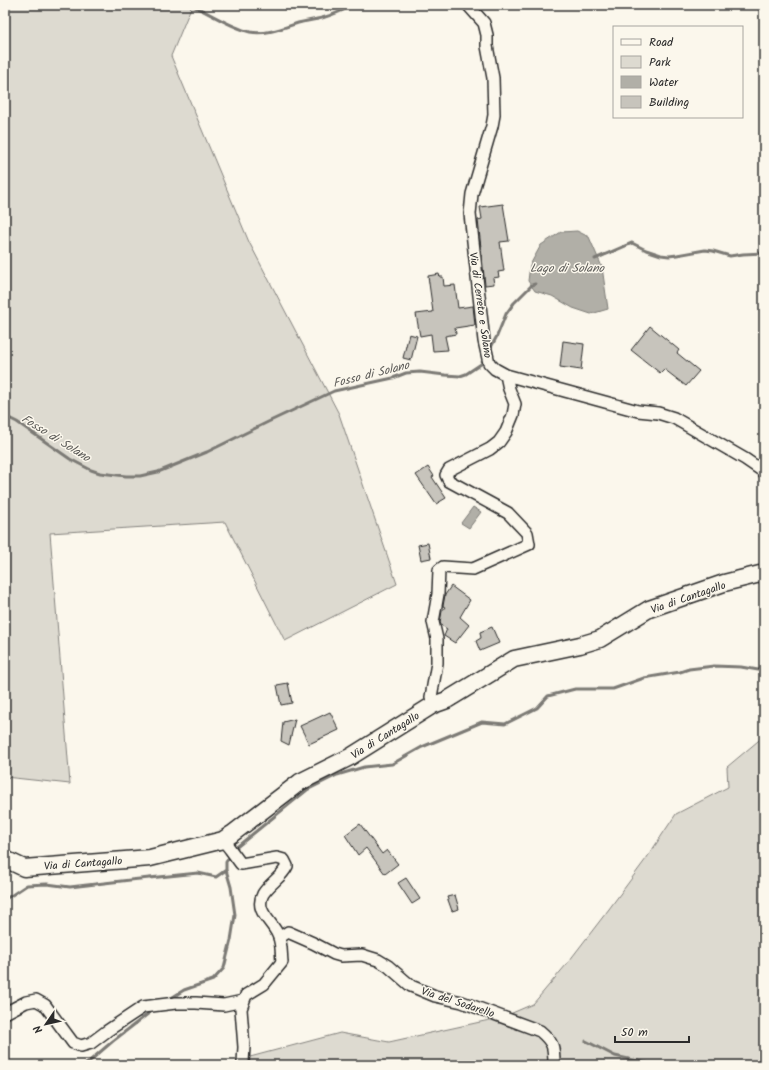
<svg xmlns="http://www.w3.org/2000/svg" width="769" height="1070" font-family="Kalam,sans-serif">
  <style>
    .green { fill: #dddad0; stroke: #84827e }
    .water { fill: #b1afa7; stroke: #7b7a75 }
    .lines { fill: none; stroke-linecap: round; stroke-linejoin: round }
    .stream { stroke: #7b7a75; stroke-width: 3 }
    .building { fill: #c7c4bc; stroke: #2b2b2b }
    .street-casing { stroke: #2b2b2b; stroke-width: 14 }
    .secondary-casing { stroke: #2b2b2b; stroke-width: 19 }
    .street { stroke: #fbf7ec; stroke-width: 11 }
    .secondary { stroke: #fbf7ec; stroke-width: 16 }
    .labels { text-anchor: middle; stroke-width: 3; stroke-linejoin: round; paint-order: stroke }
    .street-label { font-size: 11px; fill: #2b2b2b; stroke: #fbf7ec }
    .water-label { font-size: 12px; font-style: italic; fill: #5a5956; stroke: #fbf7ec }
  </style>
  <rect width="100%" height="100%" fill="#fbf7ec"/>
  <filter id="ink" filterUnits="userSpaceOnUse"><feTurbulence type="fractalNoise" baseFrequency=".025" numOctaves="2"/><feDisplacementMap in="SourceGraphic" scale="8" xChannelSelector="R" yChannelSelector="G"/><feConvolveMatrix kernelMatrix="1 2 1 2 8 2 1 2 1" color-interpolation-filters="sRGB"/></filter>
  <g filter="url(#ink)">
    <path class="green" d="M5 5H192L171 56 249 242 339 414 397 584 285 641 225 522 50 533 70 784 5 777Z
      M764 736V1065H247L250 1057 340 1033 389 1042 503 1017 533 1004 566 965 609 909 646 859 676 814 728 787 727 767Z"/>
    <path class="water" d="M577 231 589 237 602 267 608 309 591 314 573 308 552 296 535 291 528 281 530 265 541 245 561 232Z
      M473 507 481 512 469 528 461 523Z"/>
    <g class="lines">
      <path class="stream" d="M100 5H111
        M191 5C210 13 230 27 250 32 266 35 283 28 298 23 306 21 314 20 322 18 333 15 344 10 354 5
        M595 259 632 243 646 250 661 255 669 256 677 255 705 250 713 251 730 256 743 254 764 253
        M489 351 497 336 506 314 514 303 532 285 535 284
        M5 416 17 422 70 459 91 470 100 473 126 476H140L158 472 207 452 268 422 334 391 393 378 406 373 420 372 445 375 460 376 466 374 481 364 484 359
        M233 850 307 790 337 775 364 767 392 764 422 747 482 722 505 724 537 708 548 696 575 689H613L644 678 680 672 689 669 714 666 741 667 764 671
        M5 899 12 895 27 885 47 884 70 887 130 880 198 873 216 877 226 870V862L231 855
        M168 1000 184 990 213 980 224 968 231 940 235 915 231 887 226 870
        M586 1041 615 1056 656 1065
        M85 1065 113 1041 153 1010"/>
    </g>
    <path class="building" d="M503 204 509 241 500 242 504 271 498 272 499 277 493 278 494 284 485 285 478 220 482 219 480 207Z
      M439 274 440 277H443L444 286 455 285 458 308 473 306 475 325 455 328 456 334 445 336 448 350 433 351 431 334 420 336 416 314 433 312 428 276Z
      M650 326 679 350 677 353 699 371 686 386 664 369 660 373 631 350Z
      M409 334 417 336 411 360 403 358Z
      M563 341 584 344 581 370 560 367Z
      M428 467 434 476 432 477 446 498 436 504 416 475Z
      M428 543 431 558 421 560 418 545Z
      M451 586 470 600 460 617 469 625 455 643 444 636 447 629 441 625 440 622 442 611 445 607 443 606 445 595Z
      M492 627 499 643 480 651 476 641 481 638 480 632Z
      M288 683 292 703 281 705 277 685Z
      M330 712 339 730 309 744 300 726Z
      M295 719 289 745 281 741 283 722Z
      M360 824 382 854 387 850 398 864 385 874 366 848 358 855 345 835Z
      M406 878 420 899 412 904 398 883Z
      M455 895 459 909 452 911 447 897Z"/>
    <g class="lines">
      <defs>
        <path id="street" d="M468 5 484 23 487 35V46L493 78 494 115 492 126 472 194 470 214 484 341 489 363 495 369 506 375 638 411 658 413 674 418 745 459 764 472
          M433 705 431 697 437 663V639L433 622 438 594 439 570 443 567 473 569 529 544 527 533 508 513 449 481 446 475 449 470 490 449 499 442 506 432 513 415 515 404 509 389 506 375
          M223 840 230 849 241 864 277 858 284 860 287 866C282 877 270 883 263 894 254 911 272 921 278 935 282 943 281 954 282 962L264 984 246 995 241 1009 244 1047 243 1062
          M279 938 288 932 313 943 334 954 341 956 362 955 378 960 388 966 411 986 435 996 462 1002 540 1031C554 1043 554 1047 554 1065
          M5 1013 26 1002 36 1000 45 1005 73 1043 81 1046 91 1043 107 1031 143 1007 176 1003H196L224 1005 243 1001"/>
        <path id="secondary" d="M5 859 24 868 150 858 223 840 232 834 300 782 350 757 433 705 447 700 514 659 580 645 600 639 649 609 724 583 764 573"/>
      </defs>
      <use href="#street" class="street-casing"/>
      <use href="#secondary" class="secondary-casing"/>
      <use href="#street" class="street"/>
      <use href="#secondary" class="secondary"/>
    </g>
  </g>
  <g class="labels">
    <g class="street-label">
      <text transform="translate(481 305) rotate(82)" y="4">Via di Cerreto e Solano</text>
      <text transform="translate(688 597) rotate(-19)" y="4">Via di Cantagallo</text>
      <text transform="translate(385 735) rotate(-32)" y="4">Via di Cantagallo</text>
      <text transform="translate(83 863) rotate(-4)" y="4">Via di Cantagallo</text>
      <text transform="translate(458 1002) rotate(18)" y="4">Via del Sodarello</text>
    </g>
    <g class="water-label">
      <text x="567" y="272">Lago di Solano</text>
      <text transform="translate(371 374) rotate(-14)" y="4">Fosso di Solano</text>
      <text transform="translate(56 438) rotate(32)" y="4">Fosso di Solano</text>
    </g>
  </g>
  <rect width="769" height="1070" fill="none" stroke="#fbf7ec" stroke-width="20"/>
  <rect x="10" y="10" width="749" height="1050" fill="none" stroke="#2b2b2b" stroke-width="1.5" filter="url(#ink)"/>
  <rect x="613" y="26" width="130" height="92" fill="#fbf7ec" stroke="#a8a59f"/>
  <rect x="621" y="39" width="20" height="6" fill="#fbf7ec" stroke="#a8a59f"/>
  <text x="649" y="46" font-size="12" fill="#2b2b2b">Road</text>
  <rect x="621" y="56" width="20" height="12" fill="#dddad0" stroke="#a8a59f"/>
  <text x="649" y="66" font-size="12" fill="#2b2b2b">Park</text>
  <rect x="621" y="76" width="20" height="12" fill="#b1afa7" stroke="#a8a59f"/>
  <text x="649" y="86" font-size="12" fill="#2b2b2b">Water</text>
  <rect x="621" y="96" width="20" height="12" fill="#c7c4bc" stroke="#a8a59f"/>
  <text x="649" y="106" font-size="12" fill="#2b2b2b">Building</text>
  <g transform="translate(46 1024) rotate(236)" stroke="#fbf7ec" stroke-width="3" paint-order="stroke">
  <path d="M0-3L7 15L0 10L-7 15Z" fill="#2b2b2b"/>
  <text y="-6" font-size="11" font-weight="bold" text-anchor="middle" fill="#2b2b2b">N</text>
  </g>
  <path d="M615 1036v6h74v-6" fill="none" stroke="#2b2b2b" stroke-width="2"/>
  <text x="621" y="1036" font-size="12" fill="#2b2b2b" stroke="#fbf7ec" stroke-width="3" paint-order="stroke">50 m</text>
</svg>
